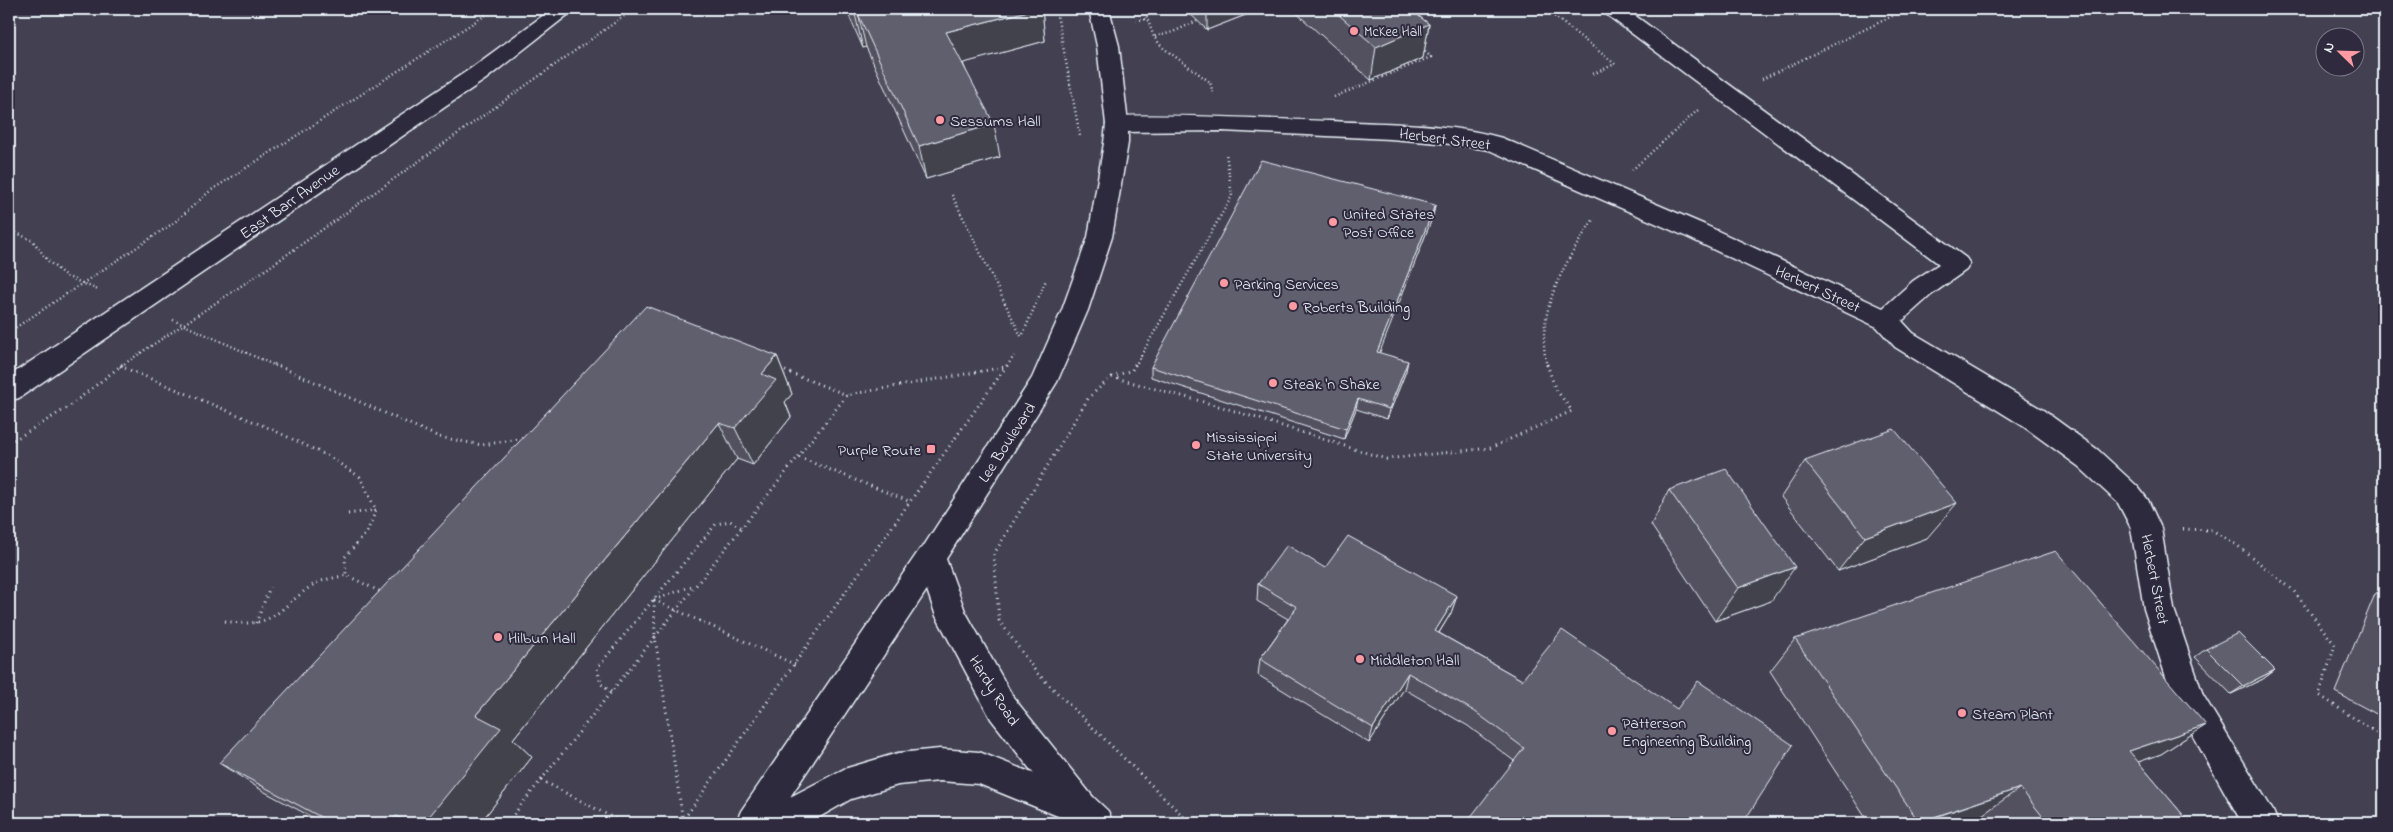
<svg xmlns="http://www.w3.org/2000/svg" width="2393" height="832" font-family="'Indie Flower',sans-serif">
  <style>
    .built { fill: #433f51; fill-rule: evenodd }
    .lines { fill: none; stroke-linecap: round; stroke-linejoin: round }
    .street-casing { stroke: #e8f1f8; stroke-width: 3 }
    .secondary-casing { stroke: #e8f1f8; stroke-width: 3 }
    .path-far1 { stroke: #e8f1f8; stroke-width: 2.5; stroke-dasharray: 1 3; stroke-linecap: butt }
    .path { stroke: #e8f1f8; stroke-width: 3; stroke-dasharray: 1 4.5; stroke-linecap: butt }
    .street { fill: #2f2a3d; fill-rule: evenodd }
    .secondary { fill: #2f2a3d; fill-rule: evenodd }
    .wall { fill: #53515f; stroke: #e8f1f8 }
    .shaded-wall { fill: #43424d; stroke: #e8f1f8 }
    .building { fill: #605e6e; stroke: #e8f1f8 }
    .poi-dot { fill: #ff9aa2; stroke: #2f2a3d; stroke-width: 2 }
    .labels { text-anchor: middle; stroke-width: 4; stroke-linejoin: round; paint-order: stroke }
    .far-poi-label { font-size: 14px; fill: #e8f1f8; stroke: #2f2a3d; text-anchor: start }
    .poi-label { font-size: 16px; fill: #e8f1f8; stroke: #2f2a3d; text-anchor: start }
    .street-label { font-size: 16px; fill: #e8f1f8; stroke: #2f2a3d }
  </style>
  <rect width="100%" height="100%" fill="#363244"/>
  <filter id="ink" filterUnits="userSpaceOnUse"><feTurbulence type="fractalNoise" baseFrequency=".02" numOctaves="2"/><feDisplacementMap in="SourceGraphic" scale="10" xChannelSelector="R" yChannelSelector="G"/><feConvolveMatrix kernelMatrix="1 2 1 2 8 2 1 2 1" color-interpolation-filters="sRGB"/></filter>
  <g filter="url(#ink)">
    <path class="built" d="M9 9H2384V823H9ZM2326 38H2356V68H2326Z"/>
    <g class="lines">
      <defs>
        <path id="street" d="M1603 9H1626L1966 258 1970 264 1966 270 1931 295 1902 321 1913 333 2043 410 2098 450 2138 487 2148 500 2161 528 2174 609 2203 695 2273 811 2278 823H2242L2174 702 2144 609 2131 528 2118 503 2078 466 2023 426 1895 347 1877 327 1687 237 1489 150 1452 144 1390 139 1222 131 1117 132 1109 129 1106 124 1109 119 1117 116C1188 114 1258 119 1329 121 1386 124 1447 122 1502 138L1705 225 1883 308 1913 281 1939 264 1606 14Z
          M931 545 942 549 946 558 942 567 790 797 844 769 898 753 940 749 979 752 1093 797 1098 809 1093 821 1075 823 979 784 940 781 898 785 851 799 809 823H736L741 811 920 549Z"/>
        <path id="secondary" d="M552 9H575L486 79 19 398 9 401V376L470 69Z
          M1089 9H1109L1119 46 1128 124V143L1112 237 1088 310 1057 382 946 559 965 611 1013 697 1093 797 1108 811 1113 823H1072L991 719 936 616 916 558 1032 378 1062 310 1088 237 1104 143 1106 124 1097 46Z"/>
      </defs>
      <use href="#street" class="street-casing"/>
      <use href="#secondary" class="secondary-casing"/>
      <path class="path-far1" d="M1056 9 1080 136
        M1144 9 1154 37
        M1545 9 1615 64 1593 74
        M1548 12 1553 9
        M1136 20 1147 19
        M1197 21 1173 32 1154 37 1162 47 1210 82 1213 93
        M1762 79 1907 9
        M1334 97 1431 57 1422 49
        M1632 170 1698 110
        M952 195 1022 338
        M9 229 33 241 49 262 66 276 98 290
        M173 320 276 366
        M9 332 175 222 210 191 495 9
        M1023 334 1046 280
        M121 366 268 268 634 9
        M1007 366 1014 356
        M1135 366 1232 196 1226 153
        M1547 366C1534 313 1565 262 1593 220"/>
      <path class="path" d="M274 364 439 437 482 445 525 438
        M1135 364 1132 370 1112 377 1089 397 994 554 999 620 1036 672 1190 823
        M120 366 269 428 328 456 360 477 376 510 367 532 345 557 346 575
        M780 369 847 395
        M1112 377 1222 407 1386 459 1490 448 1572 411 1555 388 1547 364
        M9 443 67 408 123 364
        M798 457 847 395 1005 367
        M348 514 376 510
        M2183 529 2212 530 2238 546 2293 590 2335 645 2319 695 2384 738
        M654 600 796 665
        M654 600 695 585
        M654 600 655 637
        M225 621C275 630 278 608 313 585 322 579 336 578 346 575L383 593
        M256 623 270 587
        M655 637 798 457 911 502
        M611 692 601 684 597 668 716 524 730 521 742 528
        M541 780 655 637 683 821
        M507 823 541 780 623 823
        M681 823 1008 364"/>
      <use href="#street" class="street"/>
      <use href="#secondary" class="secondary"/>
    </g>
    <path class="wall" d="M846 9H1042L1045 41 963 63 1000 157 926 179 866 47 863 48Z
      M1185 9H1261L1207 30Z
      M1292 9H1410L1429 24 1423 58 1371 80Z
      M1435 205 1433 216 1379 353 1406 371 1387 419 1356 409 1344 439 1151 377V367Z
      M777 356 792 394 785 402 791 417 753 465 737 459 513 739 532 757 480 823H323L263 791 219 763Z
      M1805 461 1927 538 1838 571 1781 497Z
      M1669 490 1771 601 1715 621 1651 525Z
      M1325 568 1457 596 1451 613 1439 633 1522 680 1677 709 1793 745 1514 761 1468 726 1404 689 1369 743 1258 675 1260 659 1288 619 1257 601 1258 584Z
      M2384 588V718L2335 692 2375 594Z
      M1795 639 2206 725 2161 754 2138 762 2190 823H1989L1982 815 1959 823H1869L1770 671Z
      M2206 649 2275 670 2263 679 2231 694 2195 657Z"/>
    <path class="shaded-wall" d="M1036 9H1042L1045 41 953 66 946 32Z
      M1207 9H1261L1207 30Z
      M855 14H858L866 47 863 48Z
      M1429 24 1423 58 1371 80 1376 47Z
      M994 124 1000 157 926 179 919 146Z
      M1435 205 1433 216 1376 362 1377 352Z
      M777 356 792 394 785 402 791 417 753 465 735 428 762 374Z
      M1408 361 1406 371 1387 419 1389 409Z
      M1358 399 1356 409 1344 439 1346 429Z
      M719 423 737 459 513 739 532 757 480 823H424L476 715Z
      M1957 503 1927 538 1838 571 1865 537Z
      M1795 567 1771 601 1715 621 1738 588Z
      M1457 596 1451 613 1430 647 1435 631Z
      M2275 670 2263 679 2231 694 2243 686Z
      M1408 673 1404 689 1369 743 1373 728Z
      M2206 725 2161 754 2087 780 2129 751Z
      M2020 788 1982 815 1959 823H1918Z
      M396 816 406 823H390Z"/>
    <path class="building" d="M852 9H1036L946 32 994 124 919 146 858 14H855Z
      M1332 9H1410L1429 24 1376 47Z
      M1261 160 1435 205 1377 352 1408 361 1389 409 1358 399 1346 429 1151 367Z
      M646 306 777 356 762 374 776 380 735 428 719 423 476 715 501 728 424 823H410L396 816 390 823H332L219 763Z
      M1894 429 1957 503 1865 537 1805 461Z
      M1726 469 1795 567 1738 588 1669 490Z
      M1348 536 1457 596 1435 631 1522 680 1562 630 1677 709 1698 681 1793 745 1743 823H1466L1524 748 1474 711 1408 673 1373 728 1260 659 1297 607 1258 584 1287 545 1325 568Z
      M2056 551 2206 725 2129 751 2190 823H2048L2020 788 1919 822 1795 639Z
      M2238 633 2275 670 2243 686 2206 649Z"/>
  </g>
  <g class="poi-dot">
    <circle cx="1354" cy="31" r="5"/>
    <circle cx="940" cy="120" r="5"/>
    <circle cx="1333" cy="222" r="5"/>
    <circle cx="1224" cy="283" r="5"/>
    <circle cx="1293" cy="306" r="5"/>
    <circle cx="1273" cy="383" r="5"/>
    <circle cx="1196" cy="445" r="5"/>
    <rect x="926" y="444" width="10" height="10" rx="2.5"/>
    <circle cx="498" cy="637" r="5"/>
    <circle cx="1360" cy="659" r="5"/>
    <circle cx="1962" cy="713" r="5"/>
    <circle cx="1612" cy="731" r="5"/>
  </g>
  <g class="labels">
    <g class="far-poi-label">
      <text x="1364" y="36">McKee Hall</text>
    </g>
    <g class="poi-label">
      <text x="950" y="126">Sessums Hall</text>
      <text x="1343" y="219">United States<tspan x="1343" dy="18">Post Office</tspan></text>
      <text x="1234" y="289">Parking Services</text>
      <text x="1303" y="312">Roberts Building</text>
      <text x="1283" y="389">Steak 'n Shake</text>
      <text x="1206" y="442">Mississippi<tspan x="1206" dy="18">State University</tspan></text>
      <text x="921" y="455" text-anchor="end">Purple Route</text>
      <text x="508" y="643">Hilbun Hall</text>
      <text x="1370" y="665">Middleton Hall</text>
      <text x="1972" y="719">Steam Plant</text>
      <text x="1622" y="728">Patterson<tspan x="1622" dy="18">Engineering Building</tspan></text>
    </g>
    <g class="street-label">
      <text transform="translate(1445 138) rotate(7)" y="6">Herbert Street</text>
      <text transform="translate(289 201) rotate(-35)" y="6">East Barr Avenue</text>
      <text transform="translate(1818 288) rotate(25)" y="6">Herbert Street</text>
      <text transform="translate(1006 442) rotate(-57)" y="6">Lee Boulevard</text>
      <text transform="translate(2156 579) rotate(79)" y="6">Herbert Street</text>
      <text transform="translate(995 690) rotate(58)" y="6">Hardy Road</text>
    </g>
  </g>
  <rect width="2393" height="832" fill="none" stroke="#2f2a3d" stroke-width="30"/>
  <rect x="15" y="15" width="2363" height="802" fill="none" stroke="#e8f1f8" stroke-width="2" filter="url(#ink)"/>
  <g transform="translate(2340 52) rotate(293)"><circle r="24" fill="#2f2a3d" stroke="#797a88"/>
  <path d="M0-4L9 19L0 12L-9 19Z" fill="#ff9aa2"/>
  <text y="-8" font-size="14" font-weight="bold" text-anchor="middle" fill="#e8f1f8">N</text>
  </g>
</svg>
